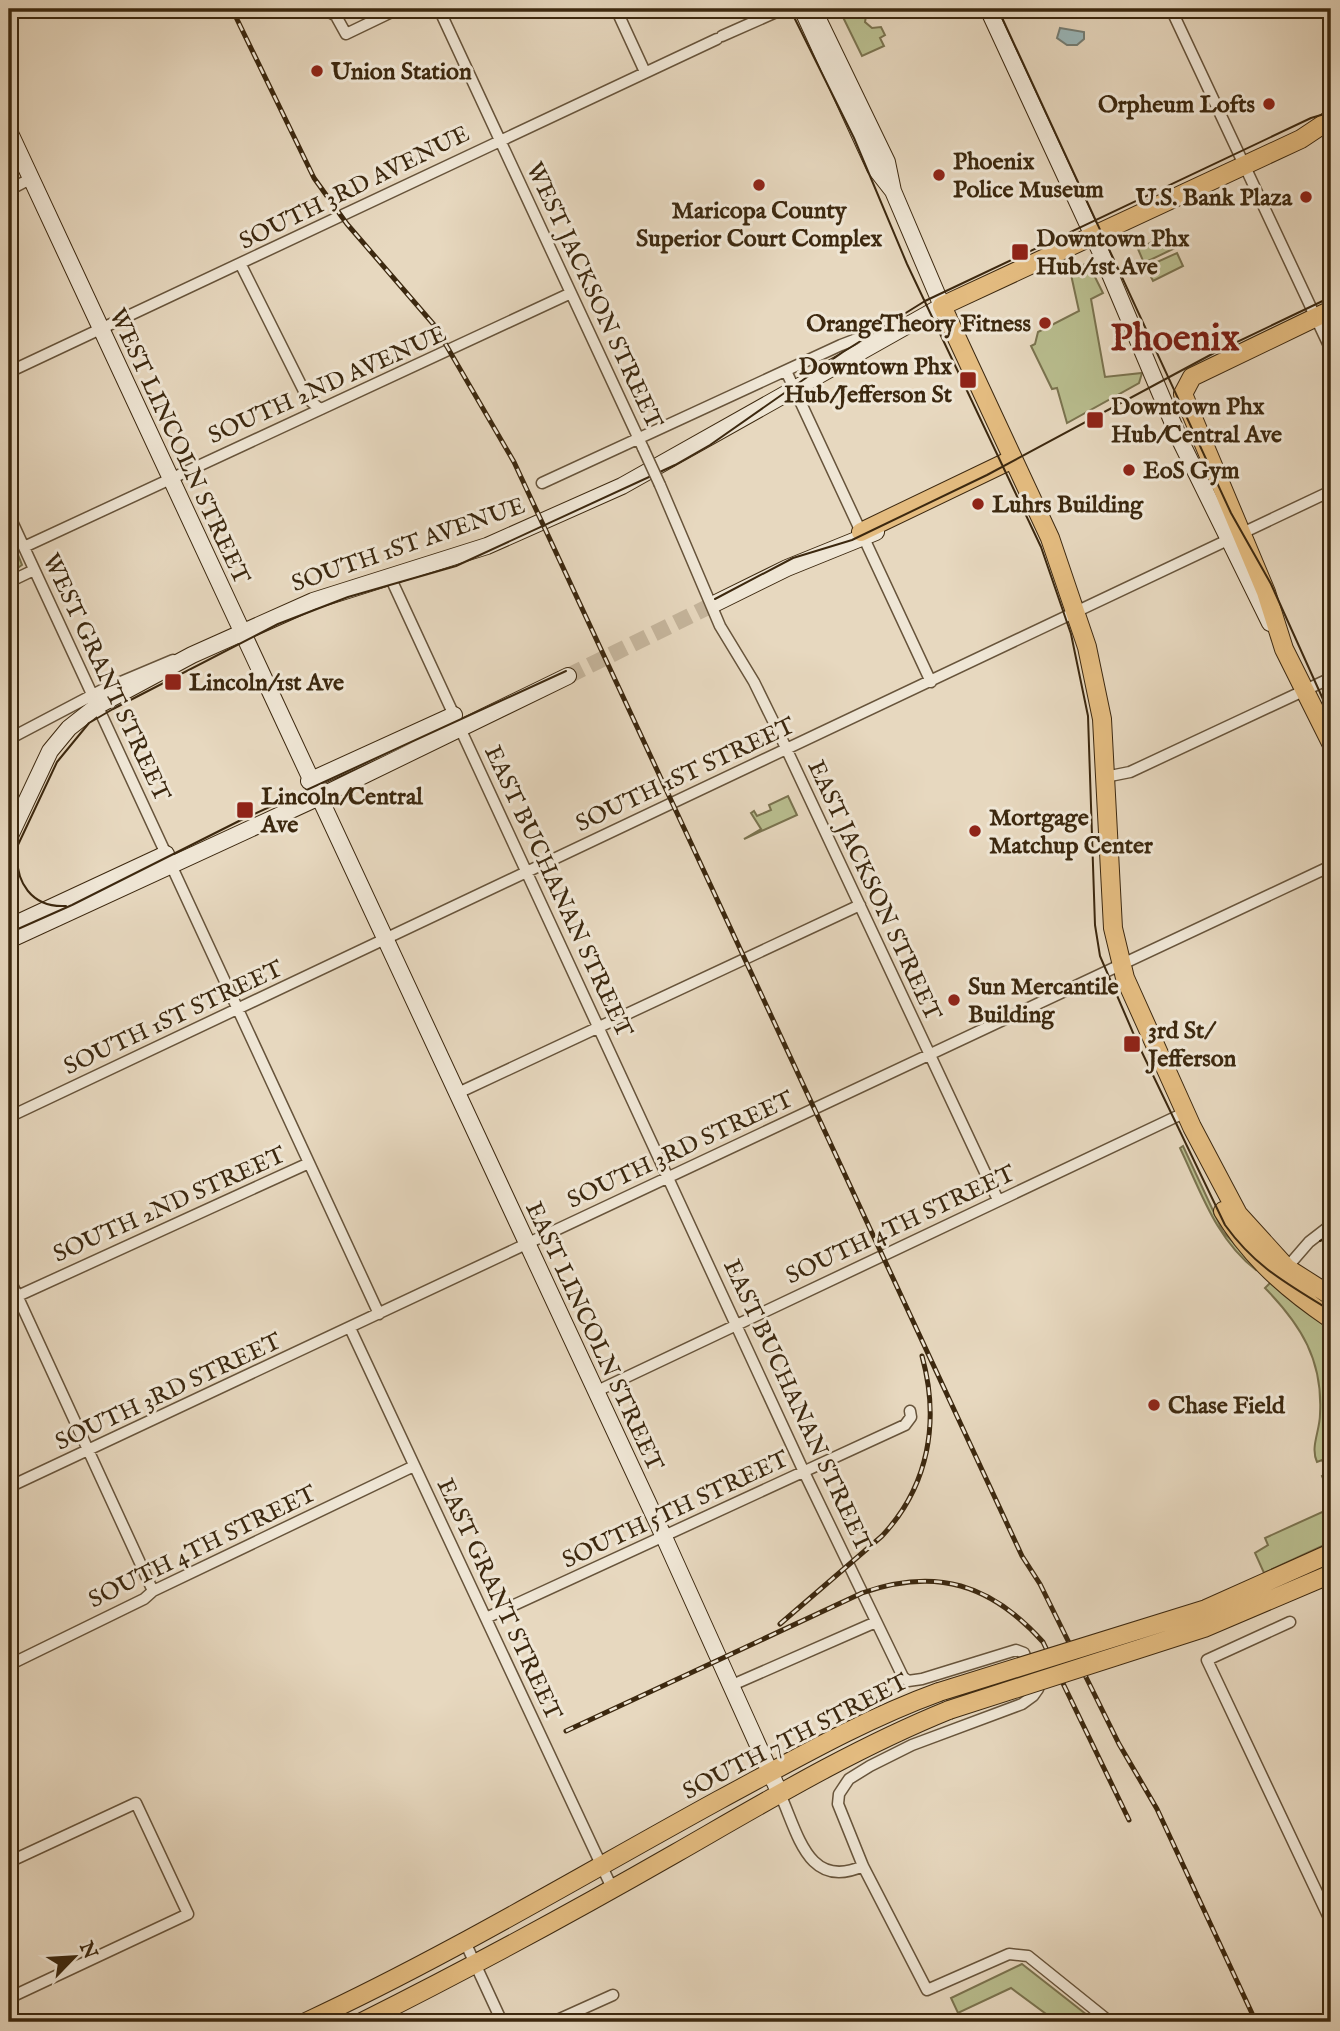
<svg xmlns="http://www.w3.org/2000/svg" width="1340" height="2031" font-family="'IM FELL English',serif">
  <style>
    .green { fill: #b9be8f; stroke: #7a734f; stroke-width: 2 }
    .water { fill: #9ab8bb; stroke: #747e76; stroke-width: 2 }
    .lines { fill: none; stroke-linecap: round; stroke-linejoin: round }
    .secondary-tunnel { stroke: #c5b59c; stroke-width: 16; stroke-dasharray: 16 8; stroke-linecap: butt }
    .minor-casing { stroke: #67543b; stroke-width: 13 }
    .secondary-casing { stroke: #3c280f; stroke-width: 18 }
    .primary-casing { stroke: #3c280f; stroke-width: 20 }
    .minor { stroke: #efe6d5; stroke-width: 10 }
    .secondary { stroke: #efe6d5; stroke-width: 16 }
    .primary { stroke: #e4bc80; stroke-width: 18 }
    .tram { stroke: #3c280f; stroke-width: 2 }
    .rail-casing { stroke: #3c280f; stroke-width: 5 }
    .rail { stroke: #efe6d5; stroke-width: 2.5; stroke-dasharray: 8; stroke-linecap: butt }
    .minor-bridge-casing { stroke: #67543b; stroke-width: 13; stroke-linecap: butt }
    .primary-bridge-casing { stroke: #3c280f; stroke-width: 20; stroke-linecap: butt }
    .minor-bridge { stroke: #efe6d5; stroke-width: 10 }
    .primary-bridge { stroke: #e4bc80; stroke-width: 18 }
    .poi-dot { fill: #8f2418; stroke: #efe6d5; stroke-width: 2.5 }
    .labels { text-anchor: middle; stroke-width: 6; stroke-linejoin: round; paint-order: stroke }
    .poi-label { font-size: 24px; font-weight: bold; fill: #3c280f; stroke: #efe6d5; text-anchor: start }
    .street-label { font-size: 24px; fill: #3c280f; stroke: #efe6d5 }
    .town-label { font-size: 38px; font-weight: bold; fill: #7a1f14; stroke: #efe6d5 }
  </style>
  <rect width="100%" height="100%" fill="#e7d8bf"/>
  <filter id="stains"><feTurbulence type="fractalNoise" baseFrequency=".00286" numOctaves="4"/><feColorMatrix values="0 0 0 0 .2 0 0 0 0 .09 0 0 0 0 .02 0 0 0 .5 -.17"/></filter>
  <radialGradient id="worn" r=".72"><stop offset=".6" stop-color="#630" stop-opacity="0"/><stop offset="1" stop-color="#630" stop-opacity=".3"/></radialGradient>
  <path class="green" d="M839 9 874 11 866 16 865 22 872 28 881 27 885 35 880 38 884 46 862 56Z
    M1168 234 1175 248 1144 263 1138 249Z
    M1177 253 1183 266 1153 281 1146 267Z
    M1088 263 1103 293 1091 299 1105 377 1142 373 1139 383 1067 423 1057 388 1052 389 1031 346 1035 344 1038 332 1079 311 1070 270Z
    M9 532 22 565 9 574Z
    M788 796 797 815 744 839 761 829 751 813 754 811 757 816 771 810 769 805Z
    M1183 1146 1223 1232 1258 1267 1256 1270C1216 1239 1201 1192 1180 1148Z
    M1271 1282 1331 1323V1498L1322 1476 1328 1473 1322 1460 1317 1462C1310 1447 1320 1431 1320 1414 1323 1360 1301 1325 1265 1288Z
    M1331 1508V1542L1264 1573 1255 1553 1268 1545 1265 1538Z
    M1022 1964 1096 2022H1057L1011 1988 958 2013 951 1998Z"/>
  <path class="water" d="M1060 28 1084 32V39L1077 45H1067L1057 38Z"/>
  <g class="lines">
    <path class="secondary-tunnel" d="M568 676 716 603"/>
    <defs>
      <path id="minor" d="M324 9 336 16 346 34 398 9
        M439 9 643 448
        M616 9 645 72
        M1171 9 1331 350
        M722 36 783 9
        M9 190 30 179
        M241 265 308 399 320 409
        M786 371 931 682
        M9 372 717 39
        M542 483 841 345 901 322
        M660 485 720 626 754 682 778 731 998 1200
        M9 515 379 1314
        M24 547 571 293
        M391 579 804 1472 903 1677 908 1681 922 1679 1016 1650 1024 1653 1038 1689 1033 1696 1022 1704 912 1745 870 1766 849 1779 839 1794 838 1804 863 1866 927 1990 1009 1954 1028 1956 1110 2022
        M9 582 34 570
        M9 739 104 689 173 660
        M1105 777 1130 772 1331 678
        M458 1093 860 905
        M9 1117 1331 491
        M1283 1272 1309 1242 1331 1225
        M9 1278 153 1591
        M9 1300 309 1163
        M350 1328 612 1888
        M595 1392 1186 1112
        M9 1487 1331 866
        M486 1618 905 1425 911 1417 910 1411
        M1290 1622 1207 1660 1331 1922
        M9 1665 144 1599 153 1591 414 1466
        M730 1686 876 1622
        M780 1794C798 1833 808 1891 863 1866
        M9 1862 136 1803 188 1914 9 1998
        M465 1942 502 2022
        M553 2022 613 1995"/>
      <path id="secondary" d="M802 9 875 168 893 191
        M988 9 1101 253 1180 440 1270 623
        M9 131 664 1537 780 1794
        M716 603 787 568 876 532
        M309 781 454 715
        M9 838 50 751 69 728 97 706 192 655 313 601 487 546 622 486 942 306 893 191 887 162 817 17 805 9
        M9 927 166 854
        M9 940 317 798 568 676"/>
      <path id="primary" d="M1331 119 1301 139 942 306 1050 538 1087 647 1102 719 1113 928 1125 978 1192 1127 1238 1214 1287 1268 1331 1296
        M1331 310 1192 377 1183 394 1266 592 1284 649 1331 743
        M861 532 1013 459
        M1223 1211C1250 1257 1287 1289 1331 1319
        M306 2022C448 1956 582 1875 719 1800 790 1762 862 1720 939 1692
        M362 2022C468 1969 573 1912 676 1853 765 1802 853 1749 949 1710"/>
    </defs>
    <use href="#minor" class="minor-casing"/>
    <use href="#secondary" class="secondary-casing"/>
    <use href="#primary" class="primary-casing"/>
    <use href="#minor" class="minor"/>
    <use href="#secondary" class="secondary"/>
    <use href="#primary" class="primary"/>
    <path class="tram" d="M790 9 854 138 907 264 1041 547 1071 634 1088 716 1095 925 1100 956 1137 1042 1225 1225C1256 1268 1288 1284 1331 1311
      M998 9 1231 513 1271 584 1331 717
      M715 599 793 558 852 540 987 475 1214 353 1331 297
      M18 850C14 882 32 908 66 906
      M9 864 57 762 89 723 113 709 278 624 348 597 456 566 675 465 710 445 843 352 925 301 1311 118 1331 112
      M9 933 72 905 241 820 566 671
      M1320 1241 1331 1236"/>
    <defs>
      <path id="rail" d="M232 9 314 178 347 224 435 326 514 462 1022 1556 1040 1584 1119 1744 1157 1809 1256 2022
        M780 1624 882 1536C929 1486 940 1421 922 1356
        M566 1731 862 1593C936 1567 991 1584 1043 1642L1129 1820"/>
    </defs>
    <use href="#rail" class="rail-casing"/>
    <use href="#rail" class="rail"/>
    <defs>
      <path id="minor-bridge" d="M643 448 660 485"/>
      <path id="primary-bridge" d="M939 1692 1206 1609 1331 1553
        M949 1710 1204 1628 1331 1574"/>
    </defs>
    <use href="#minor-bridge" class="minor-bridge-casing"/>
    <use href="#primary-bridge" class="primary-bridge-casing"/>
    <use href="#minor-bridge" class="minor-bridge"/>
    <use href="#primary-bridge" class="primary-bridge"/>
  </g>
  <g class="poi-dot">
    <circle cx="317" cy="71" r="7"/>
    <circle cx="1269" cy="104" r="7"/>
    <circle cx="939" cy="175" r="7"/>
    <circle cx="759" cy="185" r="7"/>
    <circle cx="1306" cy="197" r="7"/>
    <rect x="1011" y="243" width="18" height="18" rx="3.5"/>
    <circle cx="1045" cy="323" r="7"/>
    <rect x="959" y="371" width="18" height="18" rx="3.5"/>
    <rect x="1086" y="411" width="18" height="18" rx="3.5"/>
    <circle cx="1129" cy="470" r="7"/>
    <circle cx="978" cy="504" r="7"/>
    <rect x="164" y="673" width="18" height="18" rx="3.5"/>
    <rect x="236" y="801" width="18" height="18" rx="3.5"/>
    <circle cx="975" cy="831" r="7"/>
    <circle cx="954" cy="1000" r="7"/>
    <rect x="1123" y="1035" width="18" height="18" rx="3.5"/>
    <circle cx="1154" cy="1405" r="7"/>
  </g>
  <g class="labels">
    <g class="poi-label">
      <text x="331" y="79">Union Station</text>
      <text x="1255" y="112" text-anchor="end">Orpheum Lofts</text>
      <text x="953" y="169">Phoenix<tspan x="953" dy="28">Police Museum</tspan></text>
      <text x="1292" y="205" text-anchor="end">U.S. Bank Plaza</text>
      <text x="759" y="218" text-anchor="middle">Maricopa County<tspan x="759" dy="28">Superior Court Complex</tspan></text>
      <text x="1036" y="246">Downtown Phx<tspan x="1036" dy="28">Hub/1st Ave</tspan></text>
      <text x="1031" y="331" text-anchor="end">OrangeTheory Fitness</text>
      <text x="952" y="374" text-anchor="end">Downtown Phx<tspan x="952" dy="28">Hub/Jefferson St</tspan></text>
      <text x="1111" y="414">Downtown Phx<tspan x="1111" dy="28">Hub/Central Ave</tspan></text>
      <text x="1143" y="478">EoS Gym</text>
      <text x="992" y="512">Luhrs Building</text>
      <text x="189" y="690">Lincoln/1st Ave</text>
      <text x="261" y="804">Lincoln/Central<tspan x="261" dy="28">Ave</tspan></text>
      <text x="989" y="825">Mortgage<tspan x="989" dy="28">Matchup Center</tspan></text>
      <text x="968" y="994">Sun Mercantile<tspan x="968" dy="28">Building</tspan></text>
      <text x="1148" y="1038">3rd St/<tspan x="1148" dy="28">Jefferson</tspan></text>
      <text x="1168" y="1413">Chase Field</text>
    </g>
    <g class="street-label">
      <text transform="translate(354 187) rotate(-26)" y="8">SOUTH 3RD AVENUE</text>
      <text transform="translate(595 295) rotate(65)" y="8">WEST JACKSON STREET</text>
      <text transform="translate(327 384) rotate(-24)" y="8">SOUTH 2ND AVENUE</text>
      <text transform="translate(180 446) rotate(65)" y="8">WEST LINCOLN STREET</text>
      <text transform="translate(408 544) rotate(-19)" y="8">SOUTH 1ST AVENUE</text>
      <text transform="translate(107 677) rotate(65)" y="8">WEST GRANT STREET</text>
      <text transform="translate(685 774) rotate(-25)" y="8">SOUTH 1ST STREET</text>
      <text transform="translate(875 890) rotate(65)" y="8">EAST JACKSON STREET</text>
      <text transform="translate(559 891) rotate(65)" y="8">EAST BUCHANAN STREET</text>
      <text transform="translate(173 1017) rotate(-25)" y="8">SOUTH 1ST STREET</text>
      <text transform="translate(680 1149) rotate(-25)" y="8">SOUTH 3RD STREET</text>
      <text transform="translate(169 1204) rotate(-24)" y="8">SOUTH 2ND STREET</text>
      <text transform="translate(900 1224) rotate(-25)" y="8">SOUTH 4TH STREET</text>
      <text transform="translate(595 1336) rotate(65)" y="8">EAST LINCOLN STREET</text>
      <text transform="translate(168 1391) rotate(-25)" y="8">SOUTH 3RD STREET</text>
      <text transform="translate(798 1405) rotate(65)" y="8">EAST BUCHANAN STREET</text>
      <text transform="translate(675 1509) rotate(-25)" y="8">SOUTH 5TH STREET</text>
      <text transform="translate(202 1546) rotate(-26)" y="8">SOUTH 4TH STREET</text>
      <text transform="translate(500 1599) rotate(65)" y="8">EAST GRANT STREET</text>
      <text transform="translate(795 1736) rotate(-27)" y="8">SOUTH 7TH STREET</text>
    </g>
    <g class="town-label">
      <text x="1175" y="350">Phoenix</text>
    </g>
  </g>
  <rect width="1340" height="2031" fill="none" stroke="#e7d8bf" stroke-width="35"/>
  <rect x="10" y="10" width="1319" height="2010" fill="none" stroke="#3c280f" stroke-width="3.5"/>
  <rect x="18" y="18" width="1305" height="1996" fill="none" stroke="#3c280f" stroke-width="2"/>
  <g transform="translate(74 1957) rotate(65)" stroke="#efe6d5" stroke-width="5" paint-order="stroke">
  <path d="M0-5L12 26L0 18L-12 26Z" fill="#3c280f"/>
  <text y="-10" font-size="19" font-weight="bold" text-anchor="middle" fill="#3c280f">N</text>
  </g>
  <rect width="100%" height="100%" filter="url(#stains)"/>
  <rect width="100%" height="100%" fill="url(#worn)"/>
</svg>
